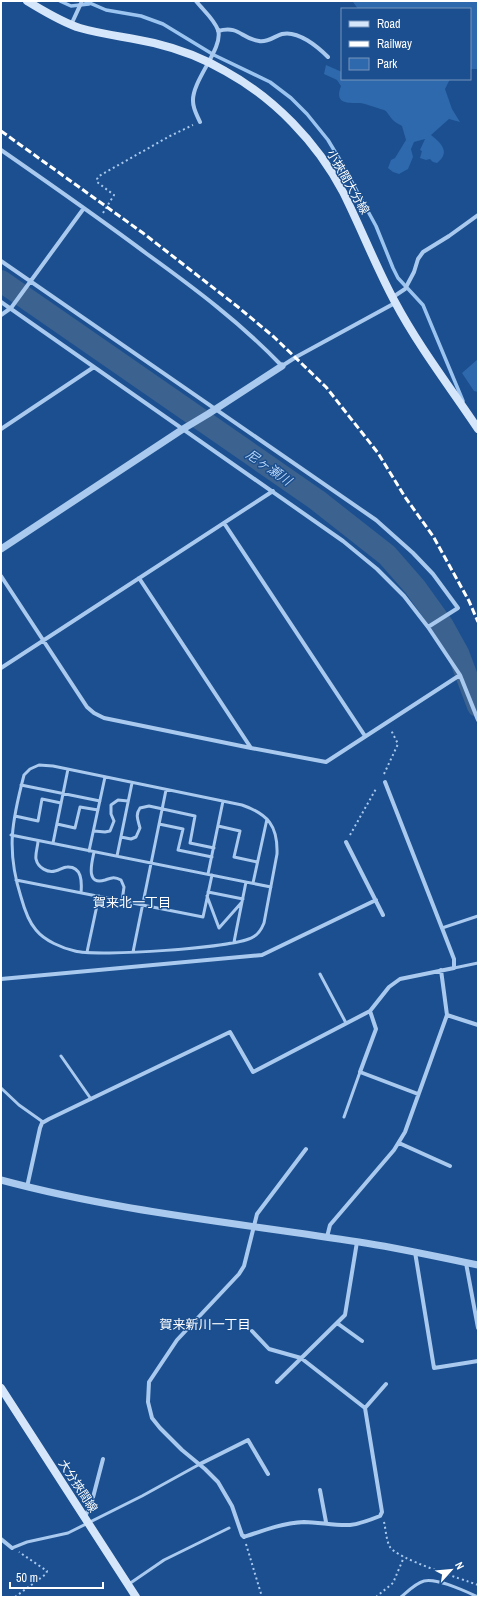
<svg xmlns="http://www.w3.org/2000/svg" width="479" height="1598" font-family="'Archivo Narrow','Noto Sans JP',sans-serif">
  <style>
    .green { fill: #2e69ad }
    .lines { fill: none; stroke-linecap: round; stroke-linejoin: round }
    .stream { stroke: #9cc4f0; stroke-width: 3.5 }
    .river { stroke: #3c6290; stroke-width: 22 }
    .path { stroke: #a9c9ee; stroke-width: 2; stroke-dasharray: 2 3; stroke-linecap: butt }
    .service { stroke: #a9c9ee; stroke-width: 3 }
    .minor { stroke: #a9c9ee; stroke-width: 4 }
    .tertiary { stroke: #a9c9ee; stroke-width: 7 }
    .secondary { stroke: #d6e6fa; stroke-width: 8 }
    .rail { stroke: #fff; stroke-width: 3; stroke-dasharray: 7 3; stroke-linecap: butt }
    .labels { text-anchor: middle; stroke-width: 3; stroke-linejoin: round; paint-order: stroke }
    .street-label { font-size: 12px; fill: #fff; stroke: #1b4f8f }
    .water-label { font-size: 13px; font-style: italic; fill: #b5d3f5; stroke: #1b4f8f }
    .neighbourhood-label { font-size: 13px; fill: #fff; stroke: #1b4f8f }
  </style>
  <rect width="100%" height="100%" fill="#1b4f8f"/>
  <path class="green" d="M351 1H478V69H470V9H358L353 2Z
    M326 65 342 72V79H450L445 89 452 109 460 122 449 119 431 135C441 143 451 152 437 163L433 162 430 159 426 160 420 158 422 151 420 150 425 139 414 142 411 149 413 157 408 169 399 174 393 172 388 168 391 160 395 158 406 140 402 126C399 124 394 122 392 119 389 116 388 112 384 110 377 108 367 104 360 103 347 103 334 104 341 86L337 80 324 74Z
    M478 359V392L474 391 462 373Z"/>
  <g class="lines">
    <path class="stream" d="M60 1 71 6 89 4
      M85 1 106 10 141 16 163 24 214 55 270 82 291 98 307 114 328 140 340 160 376 226 393 268 398 278 423 305 463 401"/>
    <path class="river" d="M1 281 317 500 387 555 415 587 443 626 458 653 478 706"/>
    <path class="path" d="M103 213 114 195 97 182V179L99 176 170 136 193 125
      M384 774 398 744 391 730
      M350 835 377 787
      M384 1522C386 1530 386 1540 390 1547 397 1559 462 1579 478 1585
      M246 1544 262 1597
      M15 1597 46 1574 47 1571 19 1552
      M376 1597 393 1583 404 1557"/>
    <path class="service" d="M39 765 53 766 242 805C268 814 278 826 277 854L264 923C262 928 259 934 253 937 237 948 96 957 75 951 62 948 45 941 36 930 28 921 24 908 21 897 6 850 12 821 24 775L30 769Z
      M21 785 100 801
      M15 816 38 821 42 799 61 803
      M57 824 75 828 80 807 98 810
      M159 824 183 829 178 850 212 857
      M218 826 240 831 234 857 257 862
      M94 831 105 832 110 831 114 821 111 814V805L118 800 128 801
      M11 835 271 887
      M121 837 131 839 136 837 140 828C138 820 135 815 140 808L149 806 195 816 190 843 214 848
      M38 841C38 846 35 854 36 859 38 868 48 873 55 871 60 870 63 867 67 867 82 866 82 882 81 893
      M53 843 68 769
      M89 851 105 777
      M94 852C92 862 85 886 105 880 111 878 114 876 121 880L124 887 122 901
      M117 856 132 783
      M208 874 223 801
      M16 880 203 917 212 875
      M253 883 267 819
      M208 892 243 899
      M207 896 219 928 242 902
      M442 928 478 916
      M234 942 246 882
      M87 952 99 896
      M133 952 166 790
      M454 968 478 963
      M320 974 346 1023
      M61 1056 91 1099
      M1 1088 19 1105 43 1122
      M344 1117 360 1072
      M12 1548 27 1542 68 1533 142 1496 200 1464
      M129 1584 164 1560 229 1528
      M401 1597C408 1591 416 1583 424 1581 438 1578 465 1591 478 1597"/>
    <path class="minor" d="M196 1C203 10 214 19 218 30 224 48 192 80 193 101 193 109 197 115 200 122
      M71 25 82 1
      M218 31C240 25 241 39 259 41 267 43 275 36 282 34 298 30 318 47 328 57
      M1 150C50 184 99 218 147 254 194 288 241 323 282 366L296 357 395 303
      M1 261 376 520 413 553 433 574 458 608 428 627 404 596 377 569 343 541 1 302
      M393 297 405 289 414 272 418 259 423 252 449 236 478 215
      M1 315 11 308 84 208
      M1 429 94 367
      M224 523 365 736
      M1 576 87 707 94 713 104 718 251 748 326 762 460 675
      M139 578 251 748
      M428 627 460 675 478 720
      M1 668 273 491
      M346 842 383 915
      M1 979 262 955 376 900
      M370 1011 376 1029 360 1072 418 1094
      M447 1015 478 1025
      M399 1143 450 1166
      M27 1187 40 1128 42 1123 49 1119 230 1032 253 1072 370 1011 389 987 400 979 454 968V959L442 928 385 782
      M327 1237 330 1225 394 1150 405 1132 447 1015 441 970
      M415 1252 434 1368 478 1361
      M466 1263 478 1328
      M337 1323 362 1341
      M252 1331 269 1349 301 1358 365 1408 382 1512 380 1516C370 1520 360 1524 350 1525 335 1526 319 1522 304 1522 283 1523 264 1530 244 1537L242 1535 232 1506 218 1482 205 1469 182 1450 160 1428 152 1418 148 1402 149 1382 177 1340 239 1274 244 1266 257 1214 306 1149
      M277 1382 345 1315 357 1242
      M365 1408 386 1384
      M200 1464 248 1440 268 1474
      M320 1490 326 1522
      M84 1518 91 1505 103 1459
      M1 1539 12 1548"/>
    <path class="tertiary" d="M1 549 183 429 208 414 282 366
      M1 1180C120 1212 239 1223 359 1242 399 1248 438 1257 478 1265"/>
    <path class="secondary" d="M27 1C44 11 61 22 80 28 104 35 129 37 154 43 179 49 203 58 225 71 274 98 317 142 343 192 361 228 376 267 395 302 419 347 450 387 478 429
      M1 1388 136 1597"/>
    <path class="rail" d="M1 131 143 233 238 307 274 337 326 387 378 453 405 497 433 536 469 601 478 622"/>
  </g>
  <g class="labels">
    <g class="street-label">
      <text transform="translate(348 182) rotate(60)" y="4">小挾間大分線</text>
      <text transform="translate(78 1486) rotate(57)" y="4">大分挾間線</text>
    </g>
    <g class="water-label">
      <text transform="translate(269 467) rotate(35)" y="5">尼ヶ瀬川</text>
    </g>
    <g class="neighbourhood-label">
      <text x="132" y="907">賀来北一丁目</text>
      <text x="205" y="1329">賀来新川一丁目</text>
    </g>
  </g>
  <rect width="479" height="1598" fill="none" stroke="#ffffff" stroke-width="4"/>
  <rect x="341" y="8" width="130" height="72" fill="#1b4f8f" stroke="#7695bc"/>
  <rect x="349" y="21" width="20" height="6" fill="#d6e6fa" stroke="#7695bc"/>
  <text x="377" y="28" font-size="12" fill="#ffffff">Road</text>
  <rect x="349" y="41" width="20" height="6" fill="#ffffff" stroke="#7695bc"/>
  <text x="377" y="48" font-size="12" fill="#ffffff">Railway</text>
  <rect x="349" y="58" width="20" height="12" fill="#2e69ad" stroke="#7695bc"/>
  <text x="377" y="68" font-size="12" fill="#ffffff">Park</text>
  <g transform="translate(451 1570) rotate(63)" stroke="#1b4f8f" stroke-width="3" paint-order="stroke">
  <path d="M0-3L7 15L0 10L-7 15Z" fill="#ffffff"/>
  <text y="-6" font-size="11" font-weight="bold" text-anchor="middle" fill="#ffffff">N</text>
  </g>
  <path d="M10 1582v6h93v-6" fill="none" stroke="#ffffff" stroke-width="2"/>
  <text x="16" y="1582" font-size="12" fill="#ffffff" stroke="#1b4f8f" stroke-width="3" paint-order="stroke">50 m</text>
</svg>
